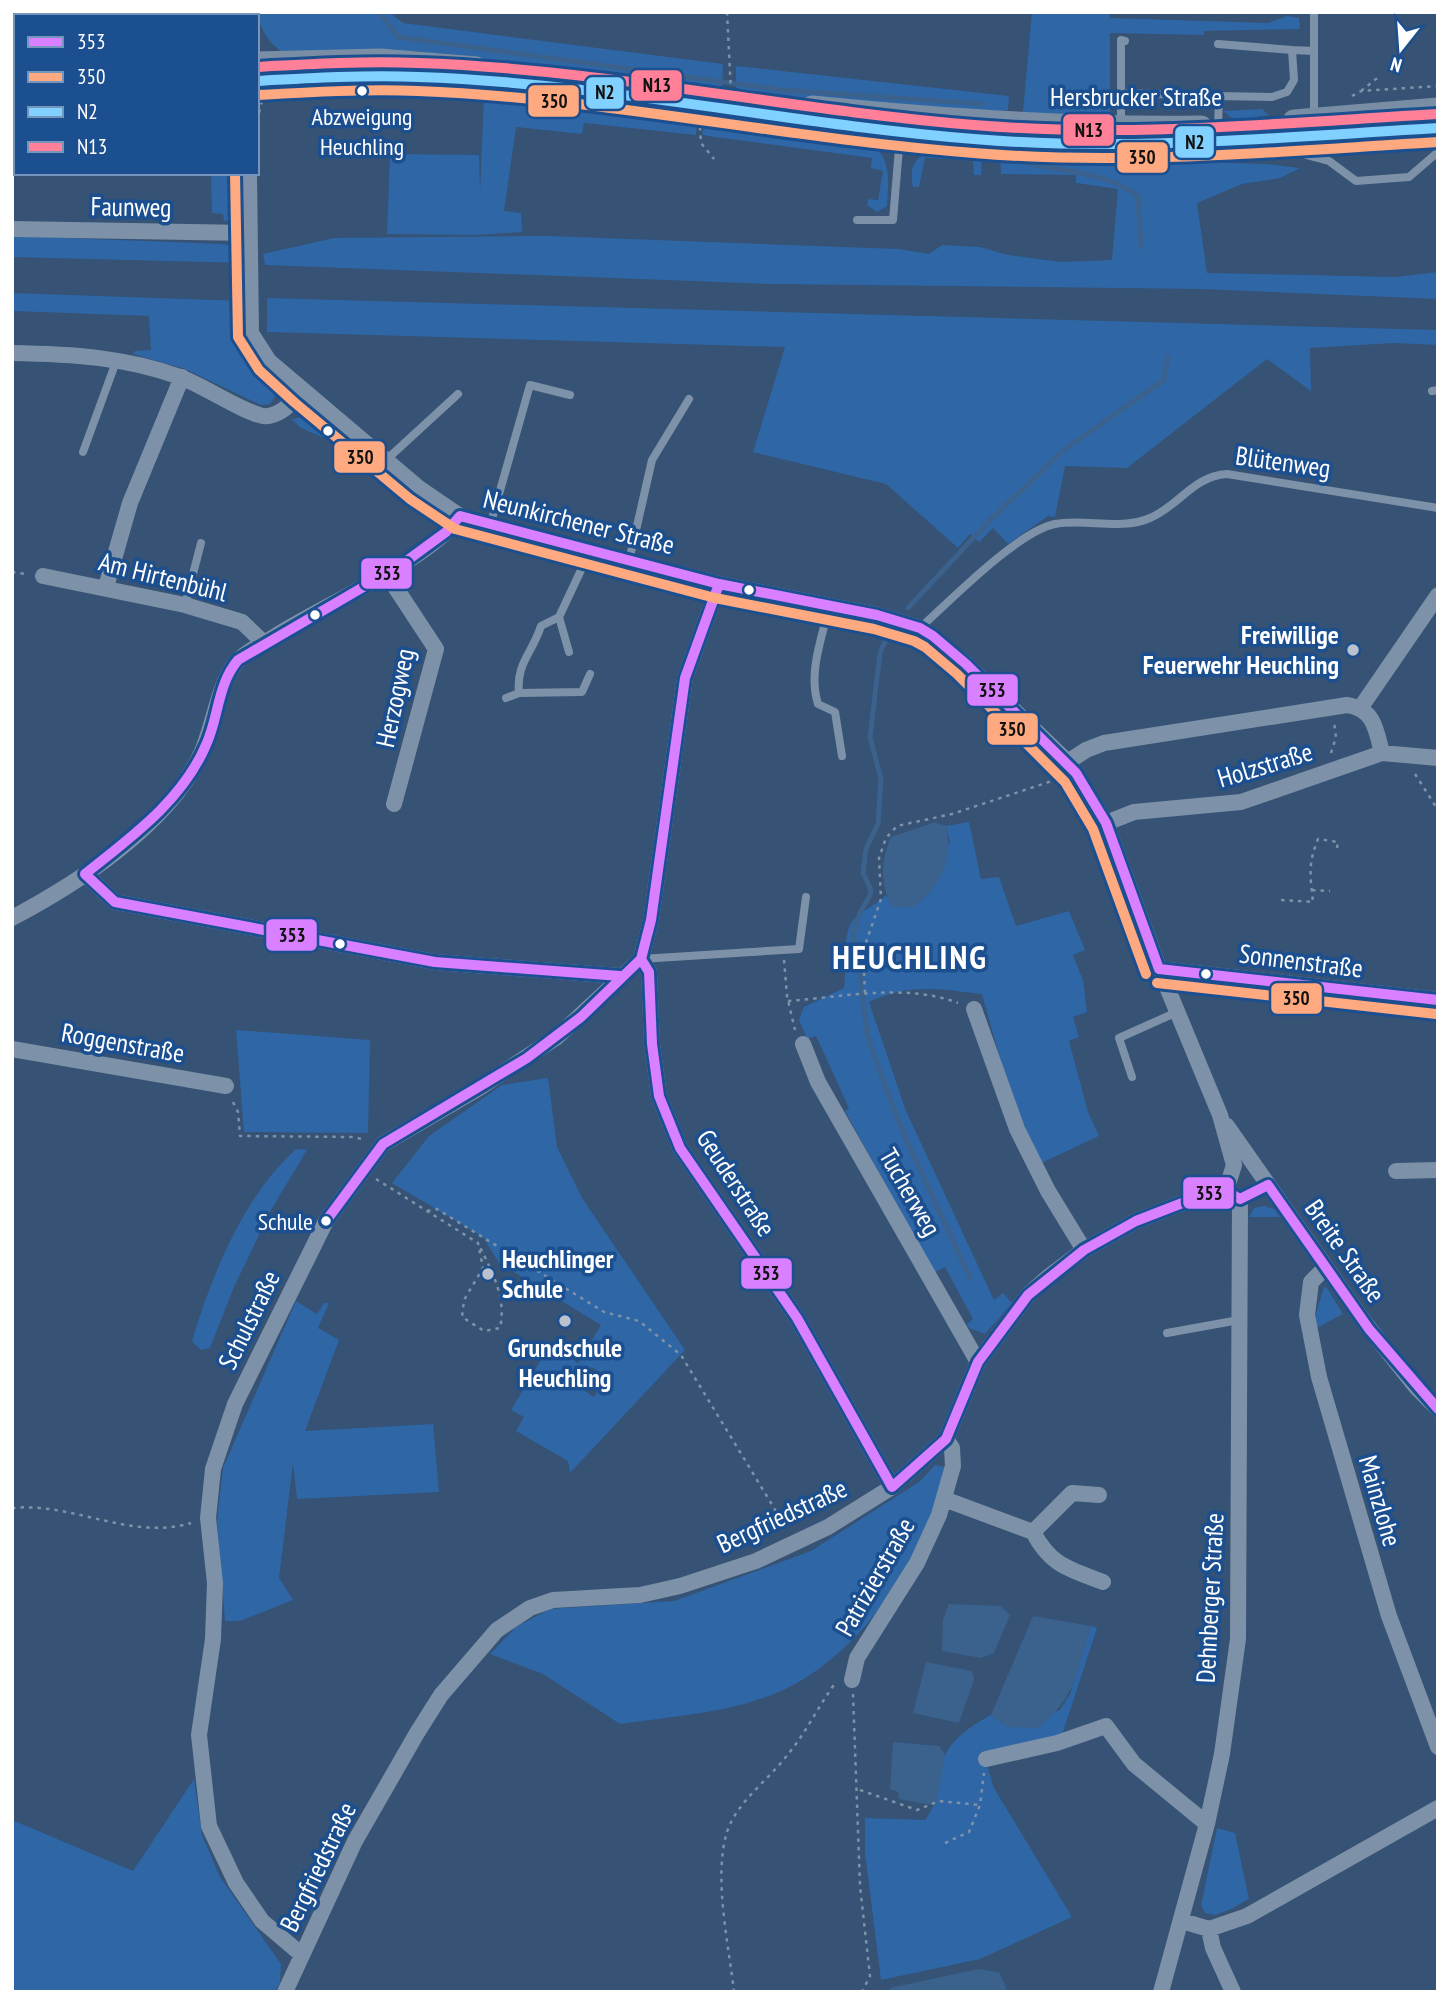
<svg xmlns="http://www.w3.org/2000/svg" width="1450" height="2004" font-family="'PT Sans Narrow',sans-serif">
  <style>
    .green { fill: #2f66a5; fill-rule: evenodd }
    .water { fill: #3b618d }
    .lines { fill: none; stroke-linecap: round; stroke-linejoin: round }
    .stream { stroke: #3b618d; stroke-width: 5 }
    .path { stroke: #7d92a8; stroke-width: 2.5; stroke-dasharray: 3.5 5; stroke-linecap: butt }
    .service { stroke: #7d92a8; stroke-width: 8 }
    .minor { stroke: #7d92a8; stroke-width: 16 }
    .secondary { stroke: #798da4; stroke-width: 23 }
    .bus-1-casing { stroke: #1b4f8f; stroke-width: 16 }
    .bus-2-casing { stroke: #1b4f8f; stroke-width: 16 }
    .bus-3-casing { stroke: #1b4f8f; stroke-width: 16 }
    .bus-4-casing { stroke: #1b4f8f; stroke-width: 16 }
    .bus-1 { stroke: #d880ff; stroke-width: 10 }
    .bus-2 { stroke: #ffa980; stroke-width: 10 }
    .bus-3 { stroke: #80d1ff; stroke-width: 10 }
    .bus-4 { stroke: #ff8098; stroke-width: 10 }
    .bus-dot { fill: #fff; stroke: #1b4f8f; stroke-width: 2.5 }
    .poi-dot { fill: #b9c2ce; stroke: #1b4f8f; stroke-width: 2.5 }
    .labels { text-anchor: middle; stroke-width: 7; stroke-linejoin: round; paint-order: stroke }
    .bus-label { font-size: 24px; fill: #fff; stroke: #1b4f8f }
    .street-label { font-size: 26px; fill: #fff; stroke: #1b4f8f }
    .poi-label { font-size: 26px; font-weight: bold; fill: #fff; stroke: #1b4f8f; text-anchor: end }
    .district-label { font-size: 33px; font-weight: bold; letter-spacing: 2px; fill: #fff; stroke: #1b4f8f }
    .line-badge { stroke: #1b4f8f; stroke-width: 2.5 }
    .pale-badge-label { font-size: 19px; text-anchor: middle; font-weight: bold; fill: #111 }
  </style>
  <rect width="100%" height="100%" fill="#365274"/>
  <path class="green" d="M14 12H185L184 16H18Z
    M263 12H389L403 23 723 64 722 89 414 51 282 52C268 42 263 33 258 17Z
    M1032 12H1109L1110 18 1268 23 1287 16 1299 18 1300 29 1204 31V35L1110 33V124L1031 120 1023 112Z
    M736 66 1009 96 1008 110 996 112 753 94 736 88Z
    M484 97 697 123 696 135 584 123 582 134 516 127 504 211 521 213 522 232 478 235 387 234 390 154 479 155 480 191Z
    M1262 109 1269 115 1234 120 1223 111Z
    M704 124 875 147C892 161 888 186 887 206L877 212 867 205 868 199 878 200 883 171 871 168 872 158 707 136 702 134Z
    M930 151 982 154 981 175H974L973 160 925 158 919 187H913C909 169 913 159 930 151Z
    M1000 156 1265 164 1300 168 1280 178 1242 184 1197 203 1207 273 1397 277 1438 272V299L1201 289 772 284 265 265 263 254 334 238 548 236 899 249 929 254 942 245 980 247 1008 255 1061 262 1112 260 1118 189 1076 183V175L1001 174Z
    M211 173H236L239 208 233 220 224 221 223 214 212 213Z
    M12 236 224 244 242 248 245 263 12 257Z
    M12 293 243 301 245 356 274 387 276 395 270 404 261 405 185 369 133 354 135 351 151 350 149 316 12 311Z
    M267 298 1438 330V345L1394 343 1310 348 1311 391 1267 359 1127 468 1065 466 1055 517 1048 516 1008 544 993 528 979 542 970 534 958 548 886 484 753 452 785 347 267 332Z
    M311 416 339 438 336 443 301 428 291 419Z
    M969 822 981 879 999 877 1016 926 1069 911 1085 950 1073 955 1083 980 1087 1012 1073 1017 1079 1037 1069 1041 1088 1112 1099 1136 1039 1164 1012 1102 982 994C938 989 910 983 869 1002L906 1111 994 1300 1003 1293 1012 1303 985 1334 969 1328 967 1324 973 1319 945 1267 934 1273 845 1111 849 1108 816 1036 807 1039 799 1020 804 1007 844 988C847 970 841 931 855 918 863 910 876 905 886 895L893 907 950 842 946 826Z
    M236 1030 370 1040 368 1133 244 1132Z
    M548 1078 557 1147 582 1198 685 1350 570 1473 568 1461 516 1431 524 1417 511 1410 549 1346 578 1363 601 1325 499 1263 483 1237 392 1183 429 1136 502 1085ZM591 1367 607 1376 594 1397 579 1387Z
    M296 1149 307 1150 271 1210 234 1287 210 1348 201 1350 192 1341C212 1274 244 1196 296 1149Z
    M1264 1206 1274 1209 1280 1217H1249L1254 1208Z
    M1324 1287 1327 1288 1343 1314 1316 1328 1314 1320Z
    M296 1301 317 1314 324 1303H329L318 1328 339 1340 305 1431 433 1424 439 1492 297 1499 293 1463 279 1578 293 1600 240 1621H225L217 1521 223 1468Z
    M935 1465 946 1467C939 1489 934 1512 925 1533 901 1593 841 1665 781 1691 731 1713 674 1716 620 1724L543 1674 490 1654 516 1627 550 1609 674 1601 811 1551 919 1482Z
    M1091 1626 1097 1628 1062 1735 983 1752 994 1788 1072 1917 980 1959 881 1980 865 1853V1818L925 1820C942 1797 936 1780 945 1756 952 1738 974 1724 991 1715L1008 1727 1060 1710 1070 1694Z
    M194 1779 202 1835 220 1877 281 1964 280 1982 275 1992H12V1820L133 1871Z
    M1217 1828 1235 1833 1249 1899 1229 1910 1215 1915 1205 1913 1201 1906Z"/>
  <path class="water" d="M935 822 946 826C954 859 941 887 913 907H893C879 884 881 861 891 837Z
    M949 1604 1001 1606 1010 1615 994 1653 981 1658 942 1651 943 1619Z
    M1033 1616 1091 1626C1077 1672 1077 1696 1038 1728L1008 1727 991 1715Z
    M926 1662 972 1671 974 1680 959 1723 913 1713Z
    M893 1742 939 1746 945 1754 936 1806 899 1799 898 1792 890 1789Z
    M978 1969 999 1972 1008 1992H890V1988Z"/>
  <g class="lines">
    <path class="stream" d="M380 12 398 37 782 90 983 104
      M1017 160C1058 173 1102 169 1138 196L1141 247
      M908 608 990 520 1065 449 1164 380 1168 357
      M888 635 880 653 870 737 881 779 878 824 866 849 863 873C873 893 874 890 862 909 857 916 855 929 853 937L857 947 867 1034 885 1086 907 1141 970 1278"/>
    <path class="path" d="M727 12 731 92
      M12 17 16 19
      M1361 91 1381 75
      M1352 96 1361 91 1438 86
      M257 121 262 101
      M700 127 701 143 714 159
      M12 572 26 574
      M1331 753 1336 737 1334 722
      M1415 774 1438 810
      M1312 890 1330 891
      M1281 900 1313 902C1310 874 1308 864 1318 839L1338 842 1337 848
      M784 960 787 996 795 1030
      M865 993 863 951 881 899 879 858 886 838 897 826 952 814 1058 779
      M788 1001C843 997 906 983 958 1003
      M233 1102 238 1112 240 1136 353 1137 366 1140
      M376 1179 478 1243 483 1268 464 1300 462 1317 484 1331 500 1328C507 1297 491 1270 478 1243
      M427 1211 437 1209 604 1312 639 1321 681 1355 785 1526
      M12 1508C74 1502 130 1541 191 1523
      M853 1694 860 1886 870 1976 862 1992
      M860 1790 917 1810 939 1801 980 1805
      M945 1843 969 1832 980 1805 984 1773
      M734 1992C729 1946 713 1877 727 1832 737 1801 770 1779 789 1753 807 1731 819 1705 836 1682"/>
    <path class="service" d="M1218 44 1292 50
      M1121 93V40L1125 41
      M1314 118V12
      M1121 125V93L1219 96
      M1218 127 1219 96 1272 97 1287 92 1294 80 1292 50 1314 51
      M1279 148 1329 161 1356 181 1409 177 1438 152
      M857 220H893L900 136
      M1432 391 1438 390
      M83 452 117 359
      M385 461 458 394
      M490 526 530 385 570 395
      M629 561 652 460 689 399
      M185 605 201 543
      M829 607C822 638 808 672 818 704L835 712 842 756
      M559 617 569 652
      M920 628C949 602 1018 531 1055 524 1085 518 1121 531 1150 518 1179 506 1193 476 1227 474L1438 508
      M519 693 582 692 590 674
      M506 698 519 693C516 663 532 654 541 626L559 617 590 551
      M641 959 799 949 806 897
      M1132 1077 1119 1038 1177 1012
      M1167 1333 1239 1320"/>
    <path class="minor" d="M244 12 245 16
      M196 16 198 12
      M12 88 16 87
      M249 173 251 333 269 361 419 488 460 516 490 526 719 584 877 615 920 628 966 664 1068 762 1106 823 1157 963 1220 1115 1234 1165 1229 1181 1221 1188 1136 1221 1084 1250 1047 1278 1028 1295 978 1362 946 1439 892 1487 828 1527 756 1561 680 1586 640 1595 553 1600 530 1608 497 1630 441 1695 417 1733 355 1841 285 1992
      M12 229 249 233
      M12 353C71 354 125 357 180 377 202 385 243 412 263 416 279 418 292 402 303 392
      M386 573 436 649 394 804
      M43 576 185 605 242 622 264 643
      M106 587 130 503 182 377
      M1361 707 1438 595
      M1068 762 1086 750 1104 743 1347 705C1374 709 1376 729 1382 753
      M1106 823 1134 812 1241 802 1382 753 1438 758
      M85 874 115 902 435 962 620 976
      M12 918C78 883 166 826 199 758 213 731 217 687 235 664 243 653 262 644 274 637 322 606 431 559 460 516
      M641 959 649 972 652 1044 659 1096 680 1148 797 1318 892 1487
      M1159 969 1438 1000
      M974 1009 1017 1129 1048 1191 1084 1250
      M803 1044 818 1082 978 1362
      M12 1049 226 1086
      M1227 1126 1365 1323 1416 1387 1438 1409
      M1396 1171 1438 1170
      M1325 1268 1311 1282 1307 1315 1319 1377 1389 1616 1438 1747
      M1099 1495 1072 1493 1033 1532C1051 1566 1069 1569 1103 1582
      M944 1499 1033 1532
      M852 1680 857 1658 917 1563 939 1515 953 1466 952 1448 946 1439
      M986 1759 1057 1743 1106 1726 1134 1764 1207 1824
      M1182 1921 1209 1929 1247 1916 1438 1808
      M1209 1929 1213 1948 1233 1992
      M302 1955 262 1921 236 1883 209 1826 199 1735 213 1639 215 1583 208 1518 213 1469 235 1404 326 1221 383 1144 479 1088 557 1037 641 959 651 920 685 678 719 584
      M1161 1992 1207 1824 1222 1754 1238 1639 1240 1199"/>
    <path class="secondary" d="M257 63 380 60 476 68
      M257 81C473 59 689 113 903 133 966 139 1029 145 1093 145 1208 147 1323 134 1438 128
      M812 107C942 120 1071 129 1201 127
      M12 113 16 112
      M1294 121 1438 109"/>
    <defs>
      <path id="bus-1" d="M641 959 649 972 652 1044 659 1096 680 1148 797 1318 892 1487 946 1439 978 1362 1028 1295 1084 1250 1136 1221 1221 1188 1240 1199 1268 1185 1369 1329 1438 1409
        M1159 969 1438 1000
        M620 976 435 962 115 902 85 874C131 837 182 801 206 745 219 717 217 685 238 660L401 565 446 532 460 516 719 584 877 615 920 628 933 636 966 664 1076 773 1106 823 1159 969
        M326 1221 383 1144 527 1058 581 1017 641 959 651 920 685 678 719 584"/>
      <path id="bus-2" d="M258 95C311 92 365 89 418 91 605 98 788 139 974 153 1129 166 1283 151 1438 142
        M235 173 238 337 259 370 294 402 410 499 455 529 715 598 874 629 914 641 925 647 957 674 1065 782 1093 829 1146 974
        M1157 983 1436 1014"/>
      <path id="bus-3" d="M257 81C311 78 364 75 418 77 604 83 788 124 974 139 1129 152 1283 137 1438 128"/>
      <path id="bus-4" d="M257 67C311 64 364 61 418 63 604 69 788 110 974 125 1129 138 1282 123 1437 114"/>
    </defs>
    <use href="#bus-1" class="bus-1-casing"/>
    <use href="#bus-2" class="bus-2-casing"/>
    <use href="#bus-3" class="bus-3-casing"/>
    <use href="#bus-4" class="bus-4-casing"/>
    <use href="#bus-1" class="bus-1"/>
    <use href="#bus-2" class="bus-2"/>
    <use href="#bus-3" class="bus-3"/>
    <use href="#bus-4" class="bus-4"/>
  </g>
  <g class="bus-dot">
    <circle cx="362" cy="91" r="6"/>
    <circle cx="328" cy="431" r="6"/>
    <circle cx="749" cy="590" r="6"/>
    <circle cx="315" cy="615" r="6"/>
    <circle cx="340" cy="944" r="6"/>
    <circle cx="1206" cy="974" r="6"/>
    <circle cx="326" cy="1221" r="6"/>
  </g>
  <g class="poi-dot">
    <circle cx="1353" cy="650" r="7"/>
    <circle cx="488" cy="1274" r="7"/>
    <circle cx="565" cy="1321" r="7"/>
  </g>
  <g class="labels">
    <g class="bus-label">
      <text x="362" y="125">Abzweigung<tspan x="362" dy="30">Heuchling</tspan></text>
      <text x="313" y="1230" text-anchor="end">Schule</text>
    </g>
    <g class="street-label">
      <text x="1136" y="106">Hersbrucker Straße</text>
      <text transform="translate(131 207) rotate(1)" y="9">Faunweg</text>
      <text transform="translate(1283 462) rotate(8)" y="9">Blütenweg</text>
      <text transform="translate(579 522) rotate(14)" y="9">Neunkirchener Straße</text>
      <text transform="translate(163 577) rotate(14)" y="9">Am Hirtenbühl</text>
      <text transform="translate(395 698) rotate(-78)" y="9">Herzogweg</text>
      <text transform="translate(1265 765) rotate(-17)" y="9">Holzstraße</text>
      <text transform="translate(1301 961) rotate(7)" y="9">Sonnenstraße</text>
      <text transform="translate(123 1043) rotate(10)" y="9">Roggenstraße</text>
      <text transform="translate(736 1183) rotate(57)" y="9">Geuderstraße</text>
      <text transform="translate(910 1192) rotate(60)" y="9">Tucherweg</text>
      <text transform="translate(1345 1251) rotate(55)" y="9">Breite Straße</text>
      <text transform="translate(249 1320) rotate(-64)" y="9">Schulstraße</text>
      <text transform="translate(1380 1501) rotate(74)" y="9">Mainzlohe</text>
      <text transform="translate(782 1516) rotate(-25)" y="9">Bergfriedstraße</text>
      <text transform="translate(875 1577) rotate(-60)" y="9">Patrizierstraße</text>
      <text transform="translate(1210 1598) rotate(-87)" y="9">Dehnberger Straße</text>
      <text transform="translate(318 1867) rotate(-64)" y="9">Bergfriedstraße</text>
    </g>
    <g class="poi-label">
      <text x="1339" y="644">Freiwillige<tspan x="1339" dy="30">Feuerwehr Heuchling</tspan></text>
      <text x="502" y="1268" text-anchor="start">Heuchlinger<tspan x="502" dy="30">Schule</tspan></text>
      <text x="565" y="1357" text-anchor="middle">Grundschule<tspan x="565" dy="30">Heuchling</tspan></text>
    </g>
    <g class="district-label">
      <text x="910" y="969">HEUCHLING</text>
    </g>
  </g>
  <g class="line-badge">
    <rect x="630" y="69" width="53" height="33" rx="7" fill="#ff8098"/>
    <rect x="585" y="76" width="40" height="34" rx="7" fill="#80d1ff"/>
    <rect x="527" y="84" width="53" height="34" rx="7" fill="#ffa980"/>
    <rect x="1062" y="113" width="53" height="34" rx="7" fill="#ff8098"/>
    <rect x="1174" y="125" width="41" height="34" rx="7" fill="#80d1ff"/>
    <rect x="1116" y="141" width="53" height="33" rx="7" fill="#ffa980"/>
    <rect x="333" y="440" width="53" height="34" rx="7" fill="#ffa980"/>
    <rect x="360" y="557" width="53" height="33" rx="7" fill="#d880ff"/>
    <rect x="966" y="673" width="53" height="34" rx="7" fill="#d880ff"/>
    <rect x="986" y="712" width="53" height="34" rx="7" fill="#ffa980"/>
    <rect x="265" y="918" width="53" height="34" rx="7" fill="#d880ff"/>
    <rect x="1270" y="982" width="53" height="33" rx="7" fill="#ffa980"/>
    <rect x="1182" y="1176" width="53" height="34" rx="7" fill="#d880ff"/>
    <rect x="740" y="1257" width="53" height="33" rx="7" fill="#d880ff"/>
  </g>
  <g class="pale-badge-label">
    <text x="657" y="92">N13</text>
    <text x="605" y="99">N2</text>
    <text x="554" y="108">350</text>
    <text x="1089" y="137">N13</text>
    <text x="1195" y="149">N2</text>
    <text x="1142" y="164">350</text>
    <text x="360" y="464">350</text>
    <text x="387" y="580">353</text>
    <text x="992" y="697">353</text>
    <text x="1012" y="736">350</text>
    <text x="292" y="942">353</text>
    <text x="1296" y="1005">350</text>
    <text x="1209" y="1200">353</text>
    <text x="766" y="1280">353</text>
  </g>
  <rect width="1450" height="2004" fill="none" stroke="#ffffff" stroke-width="28"/>
  <rect x="14" y="14" width="245" height="161" fill="#1b4f8f" stroke="#7695bc" stroke-width="2"/>
  <rect x="28" y="37" width="35" height="10" fill="#d880ff" stroke="#7695bc" stroke-width="2"/>
  <text x="77" y="49" font-size="21" fill="#ffffff">353</text>
  <rect x="28" y="72" width="35" height="10" fill="#ffa980" stroke="#7695bc" stroke-width="2"/>
  <text x="77" y="84" font-size="21" fill="#ffffff">350</text>
  <rect x="28" y="107" width="35" height="10" fill="#80d1ff" stroke="#7695bc" stroke-width="2"/>
  <text x="77" y="119" font-size="21" fill="#ffffff">N2</text>
  <rect x="28" y="142" width="35" height="10" fill="#ff8098" stroke="#7695bc" stroke-width="2"/>
  <text x="77" y="154" font-size="21" fill="#ffffff">N13</text>
  <g transform="translate(1401 49) rotate(197)" stroke="#1b4f8f" stroke-width="5" paint-order="stroke">
  <path d="M0-5L12 26L0 18L-12 26Z" fill="#ffffff"/>
  <text y="-10" font-size="19" font-weight="bold" text-anchor="middle" fill="#ffffff">N</text>
  </g>
</svg>
